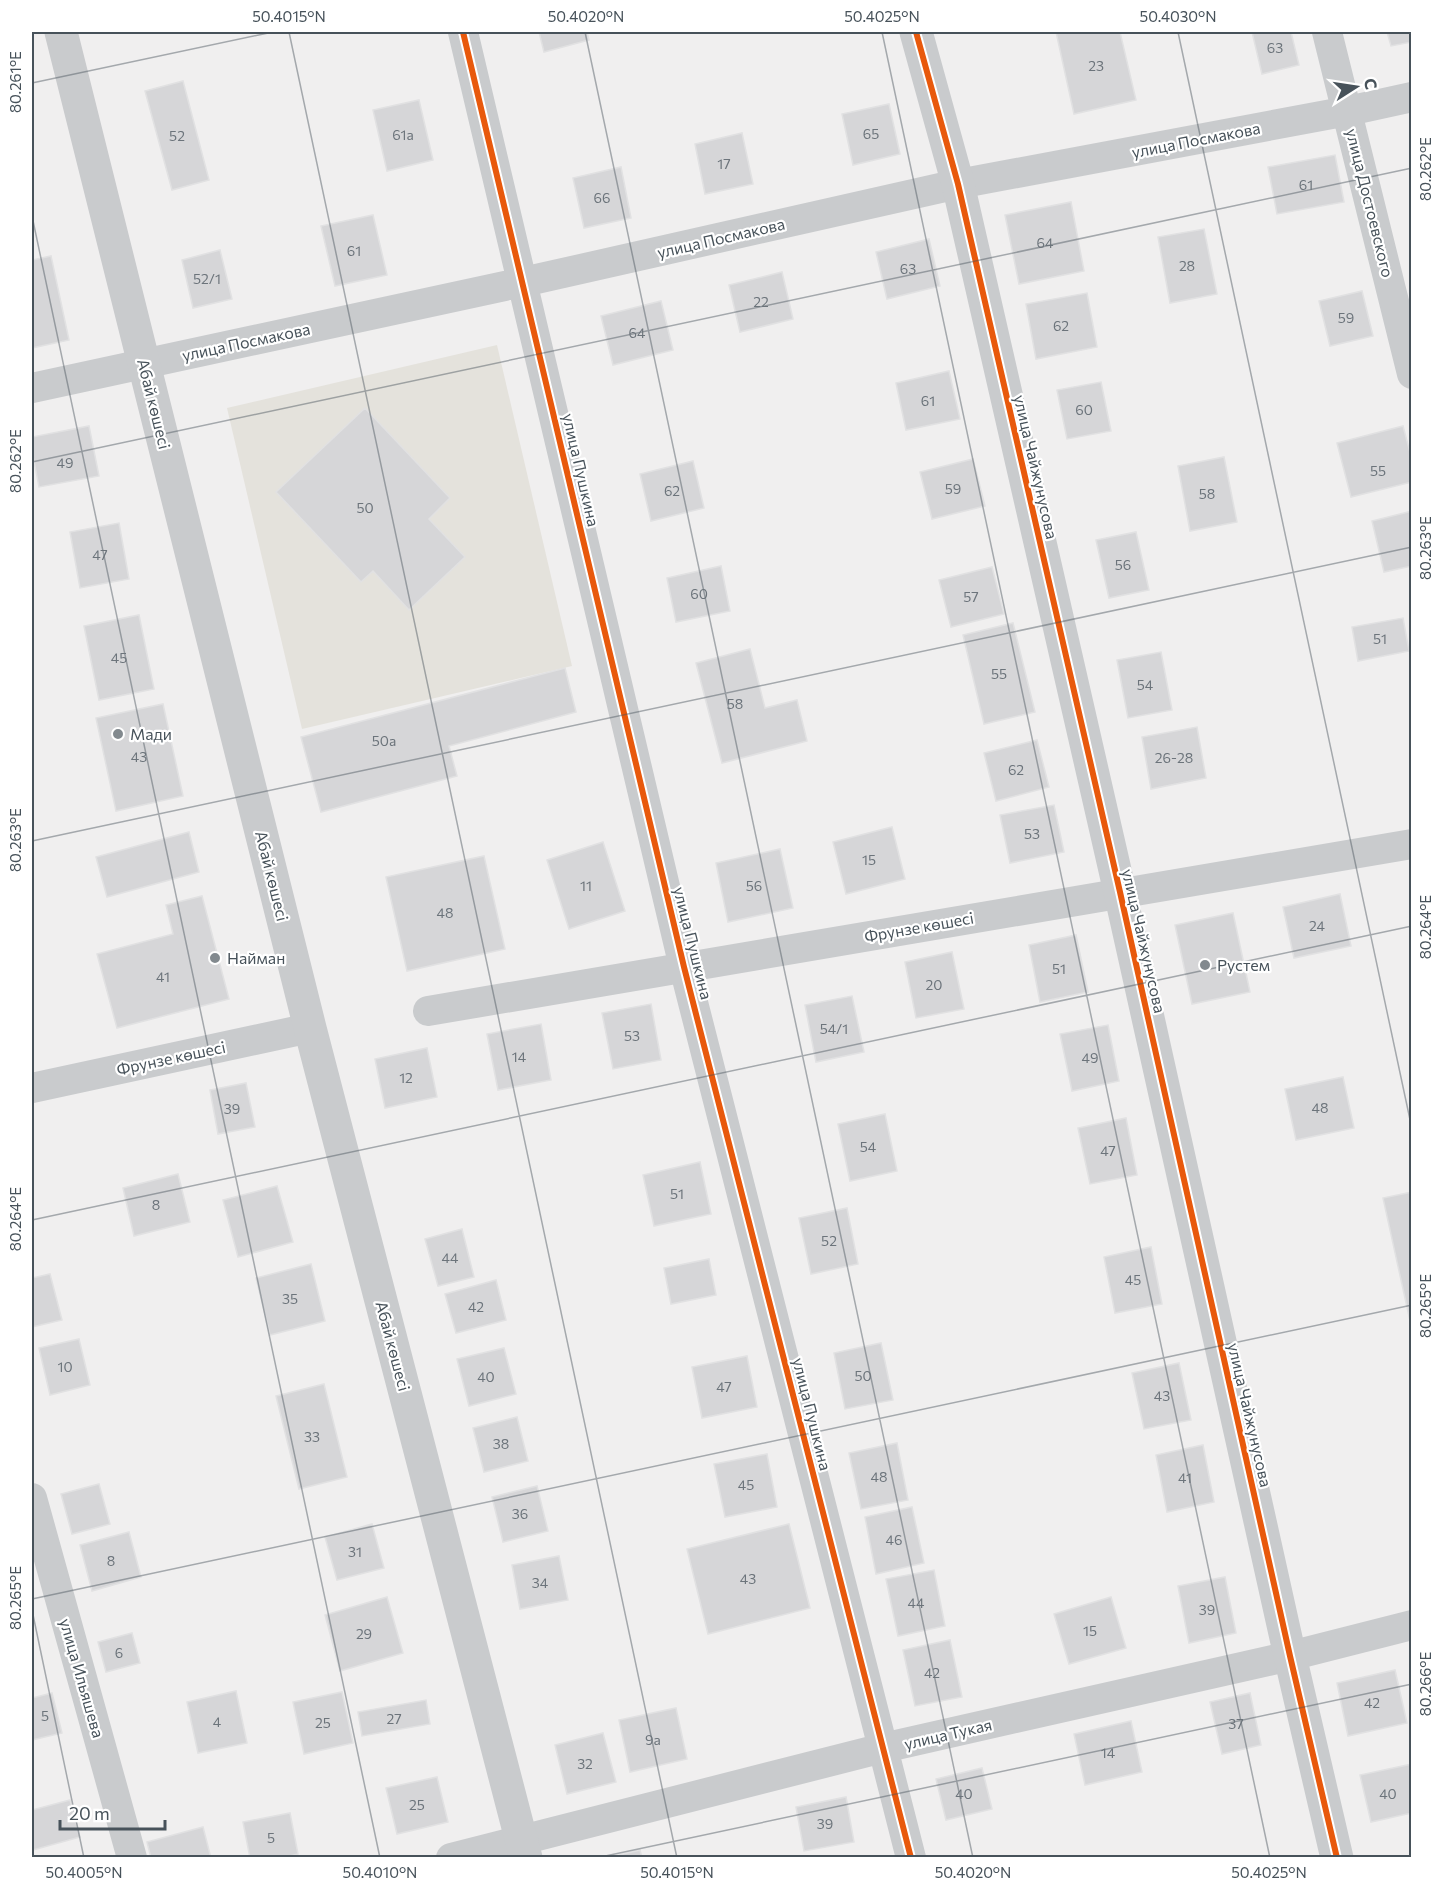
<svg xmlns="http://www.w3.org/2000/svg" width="1443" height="1889" font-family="Commissioner,sans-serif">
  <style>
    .commercial { fill: #e4e2dc }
    .building { fill: #d6d6d8; stroke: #e1e1e2; stroke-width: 1.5 }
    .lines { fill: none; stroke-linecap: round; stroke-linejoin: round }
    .minor { stroke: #c9cbcd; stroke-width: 30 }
    .tertiary { stroke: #c9cbcd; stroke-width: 33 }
    .secondary { stroke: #c9cbcd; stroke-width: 33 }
    .cycleway-casing { stroke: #fff; stroke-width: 10 }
    .cycleway { stroke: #e8590c; stroke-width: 6 }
    .ticks { fill: none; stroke: #47525a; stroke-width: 1.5; stroke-opacity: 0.45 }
    .poi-dot { fill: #82898e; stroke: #fff; stroke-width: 2 }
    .labels { text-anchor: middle; stroke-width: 4.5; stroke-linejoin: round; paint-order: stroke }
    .number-label { font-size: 14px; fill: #6c747b }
    .street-label { font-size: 16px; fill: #47525a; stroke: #fff }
    .poi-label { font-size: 16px; fill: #47525a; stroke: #fff; text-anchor: start }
    .neatline { fill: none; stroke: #47525a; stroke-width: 2 }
    .ticks-label { font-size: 15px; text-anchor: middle; fill: #47525a }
  </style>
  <rect width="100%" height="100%" fill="#f0efef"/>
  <path class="commercial" d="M497 345 572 666 302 729 227 408Z"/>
  <path class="building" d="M539 32H587L589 40 544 52Z
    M1056 32H1120L1136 100 1074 114Z
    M1252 32H1291L1299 65 1262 74Z
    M1387 32H1412V42L1391 46Z
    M183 81 209 180 172 190 145 91Z
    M419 100 433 160 387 171 373 110Z
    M889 104 900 154 853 165 842 114Z
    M742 133 753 184 705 194 695 144Z
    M1335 155 1344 202 1277 214 1268 167Z
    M621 167 631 218 584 228 573 178Z
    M1071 202 1084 271 1019 284 1005 215Z
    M373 215 387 275 335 286 321 226Z
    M1204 229 1217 294 1170 303 1158 237Z
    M929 239 940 286 887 299 876 252Z
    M220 250 232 299 193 308 182 260Z
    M51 256 69 340 32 348V260Z
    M782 272 793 319 740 332 729 285Z
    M1362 291 1373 336 1330 346 1319 301Z
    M1087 293 1097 347 1036 359 1026 304Z
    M661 301 673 350 613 365 601 316Z
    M949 371 960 419 906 430 896 383Z
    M1101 382 1111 431 1067 439 1057 390Z
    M365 408 450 498 429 519 465 557 409 610 373 571 361 582 276 492Z
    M89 426 99 476 39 487 32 451V437Z
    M1403 426 1412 460V482L1351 497 1337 443Z
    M1224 457 1237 522 1190 531 1178 466Z
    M973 459 985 506 932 519 920 472Z
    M693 461 704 508 651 521 640 474Z
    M1412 511V566L1384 572 1372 521Z
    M119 523 129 579 80 588 70 532Z
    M1136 532 1149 590 1109 598 1096 540Z
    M721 566 730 611 676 622 667 578Z
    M992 567 1004 614 951 627 939 580Z
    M139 615 154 689 99 700 84 626Z
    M1403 618 1409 651 1358 661 1352 627Z
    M1013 623 1035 712 984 724 963 635Z
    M750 649 765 708 797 700 807 741 722 763 696 663Z
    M1161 652 1172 710 1128 718 1117 660Z
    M565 668 576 712 449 746 457 776 321 812 301 737Z
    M163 704 183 796 116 811 96 718Z
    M1197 727 1206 778 1151 789 1142 737Z
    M1037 740 1049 787 996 801 984 753Z
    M1054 805 1064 852 1010 863 1000 815Z
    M892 827 905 879 846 894 833 842Z
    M189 832 199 872 107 897 96 857Z
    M603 842 625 911 569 929 547 860Z
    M780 849 793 908 728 922 716 863Z
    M484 856 505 949 407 971 386 877Z
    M1340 894 1351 946 1294 958 1283 907Z
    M202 896 229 999 117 1028 97 954 173 934 166 905Z
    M1233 913 1250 992 1192 1004 1175 925Z
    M1076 935 1088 992 1040 1002 1029 945Z
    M952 952 964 1009 916 1018 905 962Z
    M852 996 864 1052 816 1062 805 1005Z
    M651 1004 661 1060 613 1069 602 1013Z
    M541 1024 551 1080 498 1090 487 1034Z
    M1108 1025 1119 1081 1072 1091 1060 1034Z
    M427 1048 437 1097 385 1108 375 1059Z
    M1343 1077 1354 1128 1296 1140 1285 1089Z
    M246 1083 255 1127 218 1134 210 1090Z
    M885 1114 897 1171 850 1181 838 1124Z
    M1126 1118 1137 1175 1090 1184 1078 1128Z
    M700 1162 711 1214 654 1226 643 1175Z
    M178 1174 190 1222 134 1236 123 1188Z
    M277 1186 293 1242 238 1257 223 1200Z
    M1412 1192V1330L1383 1198Z
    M847 1208 858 1264 811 1274 799 1218Z
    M462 1229 474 1277 438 1286 425 1239Z
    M1151 1247 1162 1304 1115 1313 1104 1257Z
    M709 1259 716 1295 671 1304 664 1268Z
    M311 1264 325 1321 270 1335 256 1278Z
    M50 1274 62 1320 32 1327V1278Z
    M496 1280 506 1320 456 1333 445 1294Z
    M79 1339 90 1385 50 1395 39 1348Z
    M881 1343 893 1400 845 1409 834 1353Z
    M504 1348 516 1394 469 1406 457 1359Z
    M747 1356 757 1407 702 1418 692 1367Z
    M1179 1363 1191 1420 1144 1429 1132 1373Z
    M324 1384 347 1477 299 1489 276 1396Z
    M517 1417 528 1461 484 1472 473 1428Z
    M897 1443 908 1500 861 1509 849 1453Z
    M1203 1445 1214 1502 1167 1512 1156 1455Z
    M767 1454 777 1507 725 1517 714 1464Z
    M99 1484 110 1524 72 1534 61 1494Z
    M537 1486 548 1531 503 1542 492 1497Z
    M912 1507 924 1563 876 1574 865 1517Z
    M372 1524 384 1568 337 1580 325 1537Z
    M789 1524 810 1608 708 1634 687 1549Z
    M129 1532 141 1577 92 1591 80 1545Z
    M559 1556 568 1600 520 1609 512 1565Z
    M934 1570 945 1626 898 1636 886 1579Z
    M1225 1577 1236 1633 1189 1643 1178 1586Z
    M387 1597 403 1653 340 1671 325 1615Z
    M1111 1597 1126 1648 1069 1664 1054 1614Z
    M132 1633 140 1663 106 1672 98 1642Z
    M950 1640 962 1697 915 1706 903 1650Z
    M1395 1670 1407 1723 1348 1736 1337 1683Z
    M236 1691 247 1743 198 1753 187 1702Z
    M342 1692 353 1743 304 1754 293 1702Z
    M52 1693 62 1733 32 1740V1698Z
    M1250 1693 1261 1745 1222 1754 1210 1702Z
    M426 1700 430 1724 362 1736 358 1712Z
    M676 1708 687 1759 630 1772 619 1720Z
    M1131 1721 1142 1772 1085 1785 1074 1734Z
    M603 1733 616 1782 567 1794 555 1745Z
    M1412 1764V1813L1371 1822 1360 1775Z
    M982 1768 992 1809 946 1820 936 1779Z
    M437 1777 448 1822 397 1834 386 1788Z
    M846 1797 854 1842 804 1851 796 1807Z
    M70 1800 80 1837 33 1850 32 1810Z
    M290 1813 298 1854 282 1858H250L243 1822Z
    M203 1827 211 1858H151L147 1842Z
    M640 1850 642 1858H607Z"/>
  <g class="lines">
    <path class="minor" d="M463 32 684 967 911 1858
      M1327 32 1412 374
      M32 388 523 282 958 184 1348 111 1412 97
      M428 1011 1412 844
      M32 1088 310 1028
      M32 1498 132 1858
      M451 1858 883 1748 1290 1656 1412 1625"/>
    <path class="tertiary" d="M916 32 958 184 1120 892 1290 1656 1337 1858"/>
    <path class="secondary" d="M61 32 310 1028 526 1858"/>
    <defs>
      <path id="cycleway" d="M463 32 684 967 911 1858
        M916 32 958 184 1120 892 1290 1656 1337 1858"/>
    </defs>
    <use href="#cycleway" class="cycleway-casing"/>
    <use href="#cycleway" class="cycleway"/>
  </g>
  <path class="ticks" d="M289 32 677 1858M585 32 973 1858M882 32 1270 1858M1178 32 1412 1129M32 83 273 32M32 216 380 1858M32 462 1412 168M32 841 1412 547M32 1220 1412 926M32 1599 1412 1305M32 1610 84 1858M596 1858 1412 1684"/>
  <g class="poi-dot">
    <circle cx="118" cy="734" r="6"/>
    <circle cx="215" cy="958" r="6"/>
    <circle cx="1205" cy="965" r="6"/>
  </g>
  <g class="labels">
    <g class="number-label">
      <text x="1275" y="53">63</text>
      <text x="1096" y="71">23</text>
      <text x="871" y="139">65</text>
      <text x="403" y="140">61а</text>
      <text x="177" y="141">52</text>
      <text x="724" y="169">17</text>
      <text x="1306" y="190">61</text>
      <text x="602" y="203">66</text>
      <text x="1045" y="248">64</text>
      <text x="354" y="256">61</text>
      <text x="1187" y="271">28</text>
      <text x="908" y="274">63</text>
      <text x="207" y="284">52/1</text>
      <text x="761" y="307">22</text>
      <text x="1346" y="323">59</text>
      <text x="1061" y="331">62</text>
      <text x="637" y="338">64</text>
      <text x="928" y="406">61</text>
      <text x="1084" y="415">60</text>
      <text x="65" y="468">49</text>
      <text x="1378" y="476">55</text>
      <text x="953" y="494">59</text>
      <text x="672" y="496">62</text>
      <text x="1207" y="499">58</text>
      <text x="365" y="513">50</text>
      <text x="100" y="560">47</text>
      <text x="1123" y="570">56</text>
      <text x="699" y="599">60</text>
      <text x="971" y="602">57</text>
      <text x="1380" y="644">51</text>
      <text x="119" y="663">45</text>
      <text x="999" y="679">55</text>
      <text x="1145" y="690">54</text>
      <text x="735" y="709">58</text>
      <text x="384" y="746">50а</text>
      <text x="139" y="762">43</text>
      <text x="1174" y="763">26-28</text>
      <text x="1016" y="775">62</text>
      <text x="1032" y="839">53</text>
      <text x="869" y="865">15</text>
      <text x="586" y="891">11</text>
      <text x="754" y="891">56</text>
      <text x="445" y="918">48</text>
      <text x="1317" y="931">24</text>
      <text x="1059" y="974">51</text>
      <text x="163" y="982">41</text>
      <text x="934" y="990">20</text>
      <text x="834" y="1034">54/1</text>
      <text x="632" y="1041">53</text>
      <text x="519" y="1062">14</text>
      <text x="1090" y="1063">49</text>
      <text x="406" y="1083">12</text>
      <text x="1320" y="1113">48</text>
      <text x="232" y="1114">39</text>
      <text x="868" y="1152">54</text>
      <text x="1108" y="1156">47</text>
      <text x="677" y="1199">51</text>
      <text x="156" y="1210">8</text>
      <text x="829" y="1246">52</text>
      <text x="450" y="1263">44</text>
      <text x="1133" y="1285">45</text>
      <text x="290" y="1304">35</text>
      <text x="476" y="1312">42</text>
      <text x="65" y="1372">10</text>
      <text x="863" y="1381">50</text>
      <text x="486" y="1382">40</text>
      <text x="724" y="1392">47</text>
      <text x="1162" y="1401">43</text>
      <text x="312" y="1442">33</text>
      <text x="501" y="1449">38</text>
      <text x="879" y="1482">48</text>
      <text x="1185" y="1483">41</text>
      <text x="746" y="1490">45</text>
      <text x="520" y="1519">36</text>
      <text x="894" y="1545">46</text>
      <text x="355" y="1557">31</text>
      <text x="111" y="1566">8</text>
      <text x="748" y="1584">43</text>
      <text x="540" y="1588">34</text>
      <text x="916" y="1608">44</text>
      <text x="1207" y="1615">39</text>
      <text x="1090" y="1636">15</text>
      <text x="364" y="1639">29</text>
      <text x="119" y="1658">6</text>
      <text x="932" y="1678">42</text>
      <text x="1372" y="1708">42</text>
      <text x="45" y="1721">5</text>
      <text x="394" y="1724">27</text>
      <text x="217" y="1727">4</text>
      <text x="323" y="1728">25</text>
      <text x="1236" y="1729">37</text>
      <text x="653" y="1745">9а</text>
      <text x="1108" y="1758">14</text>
      <text x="585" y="1769">32</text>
      <text x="964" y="1799">40</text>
      <text x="1388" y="1799">40</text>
      <text x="417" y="1810">25</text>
      <text x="825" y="1829">39</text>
      <text x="271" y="1843">5</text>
    </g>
    <g class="street-label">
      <text transform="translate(1196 140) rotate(-11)" y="6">улица Посмакова</text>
      <text transform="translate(1370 203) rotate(76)" y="6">улица Достоевского</text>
      <text transform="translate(721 238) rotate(-13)" y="6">улица Посмакова</text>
      <text transform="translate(246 342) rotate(-12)" y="6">улица Посмакова</text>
      <text transform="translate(154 404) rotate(76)" y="6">Абай көшесі</text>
      <text transform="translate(1036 467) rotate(77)" y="6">улица Чайжунусова</text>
      <text transform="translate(581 470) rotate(77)" y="6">улица Пушкина</text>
      <text transform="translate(272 876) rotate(76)" y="6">Абай көшесі</text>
      <text transform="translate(919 927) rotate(-10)" y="6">Фрунзе көшесі</text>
      <text transform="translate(1144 941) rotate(77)" y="6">улица Чайжунусова</text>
      <text transform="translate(693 943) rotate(76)" y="6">улица Пушкина</text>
      <text transform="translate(171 1058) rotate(-12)" y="6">Фрунзе көшесі</text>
      <text transform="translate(393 1346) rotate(75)" y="6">Абай көшесі</text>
      <text transform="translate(812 1414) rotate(76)" y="6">улица Пушкина</text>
      <text transform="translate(1250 1415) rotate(77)" y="6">улица Чайжунусова</text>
      <text transform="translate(82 1678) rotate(74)" y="6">улица Ильяшева</text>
      <text transform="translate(948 1734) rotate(-13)" y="6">улица Тукая</text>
    </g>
    <g class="poi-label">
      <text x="130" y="740">Мади</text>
      <text x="227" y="964">Найман</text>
      <text x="1217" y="971">Рустем</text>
    </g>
  </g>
  <rect width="1443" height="1889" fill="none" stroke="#ffffff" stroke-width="66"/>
  <g transform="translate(1356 87) rotate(78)" stroke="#ffffff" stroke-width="4.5" paint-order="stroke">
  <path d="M0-4.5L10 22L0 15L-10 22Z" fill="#47525a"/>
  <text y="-9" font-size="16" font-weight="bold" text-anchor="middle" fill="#47525a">С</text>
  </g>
  <path d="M60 1820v9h105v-9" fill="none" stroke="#47525a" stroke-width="3"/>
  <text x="69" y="1820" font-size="18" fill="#47525a" stroke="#ffffff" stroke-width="4.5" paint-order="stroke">20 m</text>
  <rect x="33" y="33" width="1377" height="1823" class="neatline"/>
  <g class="ticks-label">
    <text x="289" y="22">50.4015°N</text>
    <text x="586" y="22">50.4020°N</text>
    <text x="882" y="22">50.4025°N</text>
    <text x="1178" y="22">50.4030°N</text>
    <text transform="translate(16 82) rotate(-90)" y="5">80.261°E</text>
    <text transform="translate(1426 169) rotate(-90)" y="5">80.262°E</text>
    <text transform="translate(16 461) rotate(-90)" y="5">80.262°E</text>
    <text transform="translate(1426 548) rotate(-90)" y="5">80.263°E</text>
    <text transform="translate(16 840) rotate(-90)" y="5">80.263°E</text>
    <text transform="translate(1426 927) rotate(-90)" y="5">80.264°E</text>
    <text transform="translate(16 1219) rotate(-90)" y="5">80.264°E</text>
    <text transform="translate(1426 1306) rotate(-90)" y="5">80.265°E</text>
    <text transform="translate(16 1598) rotate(-90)" y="5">80.265°E</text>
    <text transform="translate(1426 1684) rotate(-90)" y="5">80.266°E</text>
    <text x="84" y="1878">50.4005°N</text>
    <text x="380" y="1878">50.4010°N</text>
    <text x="677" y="1878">50.4015°N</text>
    <text x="973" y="1878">50.4020°N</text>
    <text x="1269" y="1878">50.4025°N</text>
  </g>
</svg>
